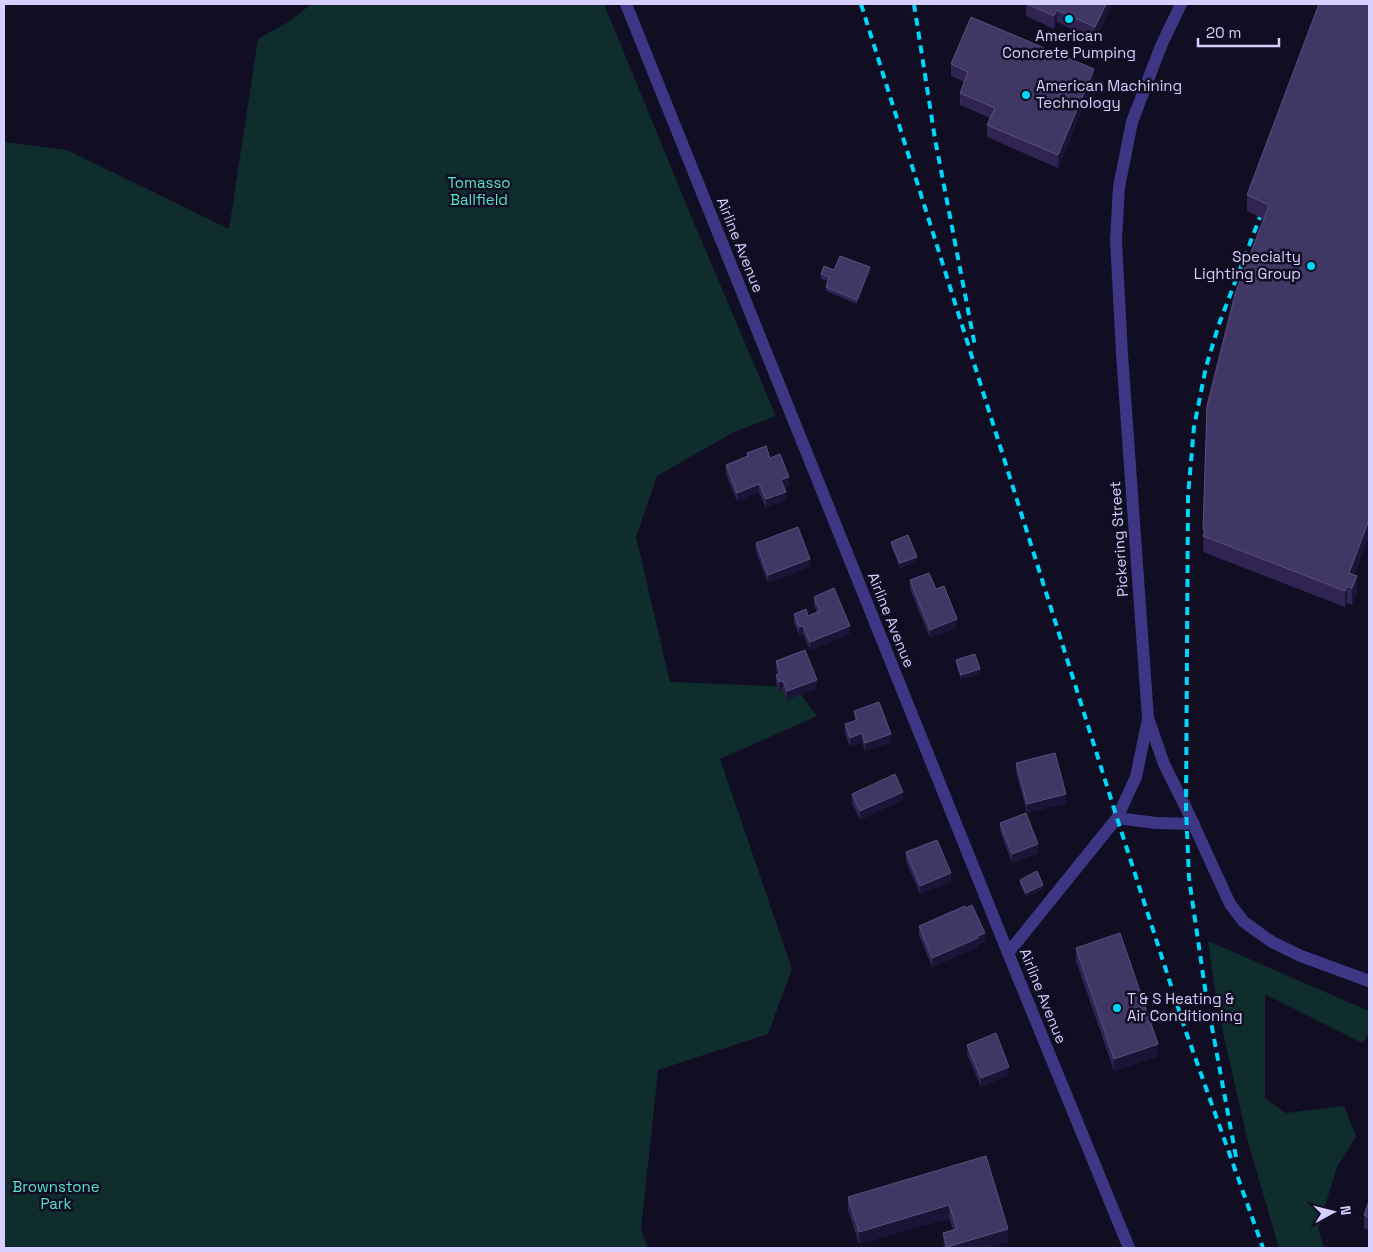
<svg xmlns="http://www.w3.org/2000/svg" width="1373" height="1252" font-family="'Space Grotesk',sans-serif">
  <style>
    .green { fill: #102d2d }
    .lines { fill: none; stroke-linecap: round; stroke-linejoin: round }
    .minor { stroke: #3c3684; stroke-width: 12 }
    .rail { stroke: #00d7fa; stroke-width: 4; stroke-dasharray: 8 6; stroke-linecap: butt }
    .wall { fill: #302552 }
    .shaded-wall { fill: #1c1437 }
    .building { fill: #413765; stroke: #594f7d }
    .poi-dot { fill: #00d7fa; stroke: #110d23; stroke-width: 2 }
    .labels { text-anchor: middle; stroke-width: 5; stroke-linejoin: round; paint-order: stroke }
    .poi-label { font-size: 15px; fill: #d6cfff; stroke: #110d23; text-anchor: start }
    .park-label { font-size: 15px; fill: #56e4c6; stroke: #110d23 }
    .street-label { font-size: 15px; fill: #d6cfff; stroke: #110d23 }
  </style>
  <rect width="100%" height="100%" fill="#110d23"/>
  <path class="green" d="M311 4H604L691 216 776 416 734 432 657 476 636 537 670 682 795 687 817 716 720 759 792 969 768 1034 658 1070 641 1230 648 1248H4V142L67 150 229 229 258 39 290 21Z
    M1208 941 1369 1011V1034L1362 1043 1265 994V1098L1286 1113 1344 1106 1356 1136 1337 1167 1318 1228 1324 1248H1279L1248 1142 1218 1010Z"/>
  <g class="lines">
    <path class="minor" d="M626 4 1008 953 1129 1248
      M1181 4 1161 46 1132 122 1119 187 1116 240 1122 354 1148 718 1164 764 1186 808 1230 904 1244 922 1272 942 1301 956 1369 981
      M1117 818 1156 823 1194 824
      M1008 953 1117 818 1136 777 1148 719"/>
    <path class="rail" d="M861 4 1117 818 1185 1029 1263 1248
      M914 4 935 139 975 346
      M1236 1157 1206 995 1189 878 1186 808 1188 496 1194 427 1206 367 1219 324 1260 217"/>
  </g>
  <path class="wall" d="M1026 4H1112L1095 40 1057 22 1054 29 1026 16Z
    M1369 4V536L1354 575 1357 592 1352 605 1347 603 1345 607 1203 552 1207 406 1264 219 1247 211V195Z
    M951 64 1094 81 1058 168 987 137V125L990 118 960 105V93L964 82 951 76Z
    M834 270 870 272 857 304 826 291V287L828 281 821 279V274Z
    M747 453 770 458 789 486 784 488 786 500 766 508 759 492 737 501 726 474V465L747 457Z
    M891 542 917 561 900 568 891 546Z
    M756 543 810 567 768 583 756 552Z
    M910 580 936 589 957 628 930 638 910 589Z
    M814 597 850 634 810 650 803 634 799 636 794 622V614L808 616 817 613 814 605Z
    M956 660 980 673 961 680 956 664Z
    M776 661 817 688 787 700 783 689 779 691 776 683V675L778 674 776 670Z
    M854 711 891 743 865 751 862 742 850 747 845 733V724L855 721Z
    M1016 763 1066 803 1027 813 1016 772Z
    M852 794 903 800 860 820 852 803Z
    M1000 823 1038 853 1012 863 1000 831Z
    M906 852 951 882 920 894 906 861Z
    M1020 880 1043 889 1026 897 1020 884Z
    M919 926 985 942 978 944V947L932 967 919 935Z
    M1076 948 1158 1056 1114 1071 1076 961Z
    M967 1045 1009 1075 981 1087 967 1054Z
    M986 1156 1008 1242 986 1248H944L943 1233 953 1230 949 1218 859 1244 848 1210V1197Z
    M1369 1201V1230L1364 1228V1215Z"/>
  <path class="shaded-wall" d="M1106 4H1112L1095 40V27Z
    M1057 10V22L1054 29V16Z
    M1094 69V81L1058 168V155Z
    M870 267V272L857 304V300Z
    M789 477V486L781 489V480Z
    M759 484V492L737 501V493Z
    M786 492V500L766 508V499Z
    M1369 520V536L1350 587 1349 573Z
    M917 557V561L900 568V563Z
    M810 559V567L768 583V575Z
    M1357 576V592L1352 605V588Z
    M1347 586V603L1345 607V591Z
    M957 619V628L930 638V630Z
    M803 626V634L799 636V627Z
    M850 626V634L810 650V642Z
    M980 669V673L961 680V675Z
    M817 680V688L787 700V691Z
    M783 681V689L779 691V682Z
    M862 733V742L850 747V738Z
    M891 734V743L865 751V743Z
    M903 792V800L860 820V811Z
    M1066 794V803L1027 813V804Z
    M1038 844V853L1012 863V854Z
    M951 873V882L920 894V886Z
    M1043 885V889L1026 897V893Z
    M985 933V942L978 944V947L932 967V958Z
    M1158 1044V1056L1114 1071V1059Z
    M1009 1067V1075L981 1087V1078Z
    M949 1205V1218L859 1244V1232Z
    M1008 1229V1242L986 1248H947V1247Z"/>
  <path class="building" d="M1027 4H1106L1095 27 1057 10 1054 16Z
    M1319 4H1369V520L1349 573 1357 576 1352 588 1347 586 1345 591 1203 536 1205 530H1203L1207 406 1235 294 1269 205 1247 195Z
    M971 17 1094 69 1058 155 987 125 995 108 960 93 968 72 951 64Z
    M840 256 870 267 857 300 826 287 829 277 821 274 824 266 834 270Z
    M766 446 770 458 780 454 789 477 781 480 786 492 766 499 759 484 737 493 726 465 748 456 747 453Z
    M798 527 810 559 768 575 756 543Z
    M908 535 917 557 900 563 891 542Z
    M929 573 936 589 944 586 957 619 930 630 910 580Z
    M834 588 850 626 810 642 803 626 799 627 794 614 806 609 808 616 820 611 814 597Z
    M805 650 817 680 787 691 783 681 779 682 776 675 780 673 776 661Z
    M975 654 980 669 961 675 956 660Z
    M879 702 891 734 865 743 862 733 850 738 845 724 857 720 854 711Z
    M1055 753 1066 794 1027 804 1016 763Z
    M895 774 903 792 860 811 852 794Z
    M1026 813 1038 844 1012 854 1000 823Z
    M937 840 951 873 920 886 906 852Z
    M1037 871 1043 885 1026 893 1020 880Z
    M972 905 985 933 978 936V938L932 958 919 926 965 906 966 908Z
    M1120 933 1158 1044 1114 1059 1076 948Z
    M996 1033 1009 1067 981 1078 967 1045Z
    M986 1156 1008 1229 947 1247 943 1233 957 1229 949 1205 859 1232 848 1197Z
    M1369 1201V1217L1364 1215Z"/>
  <g class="poi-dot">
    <circle cx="1069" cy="19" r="5"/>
    <circle cx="1026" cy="95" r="5"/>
    <circle cx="1311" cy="266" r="5"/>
    <circle cx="1117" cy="1008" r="5"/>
  </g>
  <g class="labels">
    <g class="poi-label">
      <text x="1069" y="41" text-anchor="middle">American<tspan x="1069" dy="17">Concrete Pumping</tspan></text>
      <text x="1036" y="91">American Machining<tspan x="1036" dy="17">Technology</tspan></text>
      <text x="1301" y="262" text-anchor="end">Specialty<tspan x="1301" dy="17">Lighting Group</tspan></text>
      <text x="1127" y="1004">T &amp; S Heating &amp;<tspan x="1127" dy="17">Air Conditioning</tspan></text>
    </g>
    <g class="park-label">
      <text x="479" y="188">Tomasso<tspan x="479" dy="17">Ballfield</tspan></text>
      <text x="56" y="1192">Brownstone<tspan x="56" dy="17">Park</tspan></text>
    </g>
    <g class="street-label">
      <text transform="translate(740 245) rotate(68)" y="5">Airline Avenue</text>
      <text transform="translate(1119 539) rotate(-94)" y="5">Pickering Street</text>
      <text transform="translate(891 620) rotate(68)" y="5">Airline Avenue</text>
      <text transform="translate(1043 996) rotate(68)" y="5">Airline Avenue</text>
    </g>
  </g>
  <rect width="1373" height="1252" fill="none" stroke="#d6cfff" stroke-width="10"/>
  <g transform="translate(1333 1212) rotate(83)" stroke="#110d23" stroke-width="4" paint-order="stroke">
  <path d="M0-4L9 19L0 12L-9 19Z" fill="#d6cfff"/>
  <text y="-8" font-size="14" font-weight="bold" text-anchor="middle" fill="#d6cfff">N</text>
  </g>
  <path d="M1198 38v8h81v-8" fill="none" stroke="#d6cfff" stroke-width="2.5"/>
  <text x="1206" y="38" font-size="15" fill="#d6cfff" stroke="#110d23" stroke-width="4" paint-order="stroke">20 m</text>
</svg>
